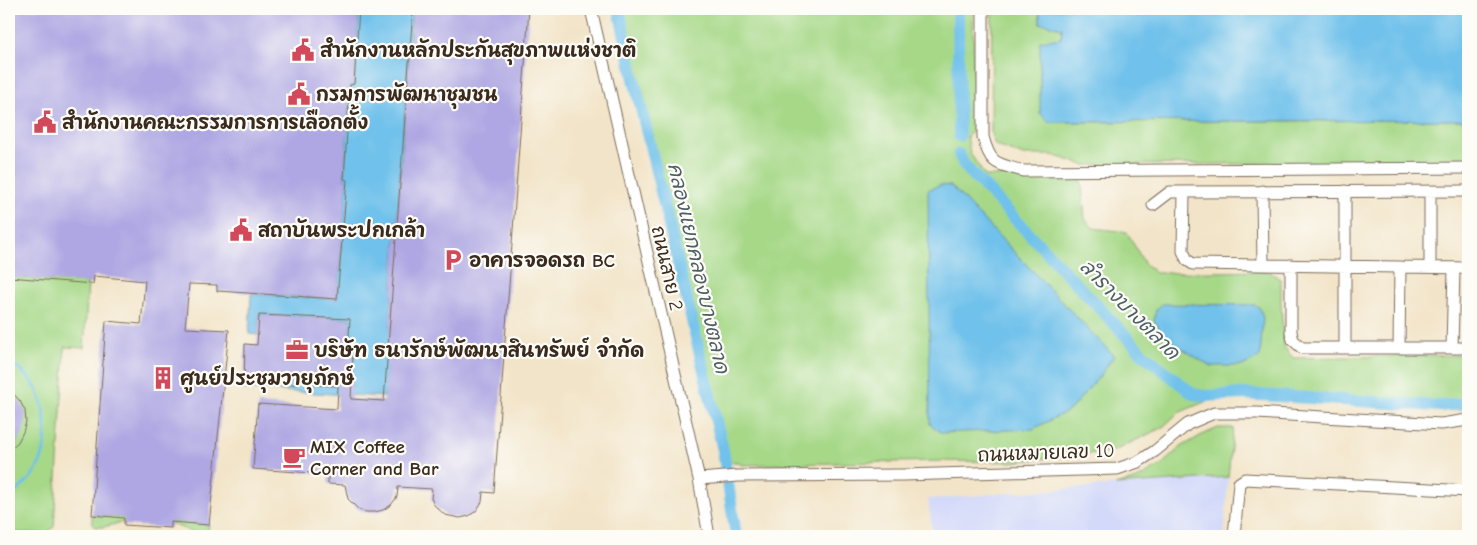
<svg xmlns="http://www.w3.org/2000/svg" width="1477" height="545" font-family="'Comic Neue','Playpen Sans Thai',sans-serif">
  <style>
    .built { fill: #d3d9f9 }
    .green { fill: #a6d887; stroke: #708152 }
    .water { fill: #6fc1eb; stroke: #557684 }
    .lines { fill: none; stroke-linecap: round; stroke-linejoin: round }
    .stream { stroke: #6fc1eb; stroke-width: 3 }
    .canal { stroke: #6fc1eb; stroke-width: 12 }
    .building { fill: #afa7e3 }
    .minor-casing { stroke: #7b6b5a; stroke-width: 13 }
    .minor { stroke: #fff; stroke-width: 11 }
    .labels { text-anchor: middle; stroke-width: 4.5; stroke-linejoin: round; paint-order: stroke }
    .poi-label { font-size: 19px; font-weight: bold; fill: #3b2a1e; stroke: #fdfcf7; text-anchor: start }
    .street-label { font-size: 19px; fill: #3b2a1e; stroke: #fdfcf7 }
    .water-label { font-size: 20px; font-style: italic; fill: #4d5f66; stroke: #fdfcf7 }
  </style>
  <rect width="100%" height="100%" fill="#fdfcf7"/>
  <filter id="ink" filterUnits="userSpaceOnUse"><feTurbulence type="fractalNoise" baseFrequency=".02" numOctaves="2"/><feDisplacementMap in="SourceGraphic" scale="10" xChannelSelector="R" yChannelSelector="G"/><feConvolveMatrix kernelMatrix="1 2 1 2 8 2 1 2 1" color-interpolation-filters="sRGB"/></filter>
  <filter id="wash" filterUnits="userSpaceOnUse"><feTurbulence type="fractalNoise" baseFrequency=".0096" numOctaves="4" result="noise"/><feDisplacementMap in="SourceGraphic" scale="20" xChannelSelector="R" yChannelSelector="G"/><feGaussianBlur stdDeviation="1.12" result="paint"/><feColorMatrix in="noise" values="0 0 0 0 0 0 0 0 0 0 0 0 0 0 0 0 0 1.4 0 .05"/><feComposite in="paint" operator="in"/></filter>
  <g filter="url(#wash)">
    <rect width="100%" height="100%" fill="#f2e4c8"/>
    <path class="built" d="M1228 477 1224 536H933L928 499Z"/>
    <path class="green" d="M623 9H973L974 131 967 136 970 153 985 176H1081L1085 219 1093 228 1127 232 1144 263 1156 273 1269 271 1281 280V303L1284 347 1293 358 1468 355V407L1459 410H1444L1223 398 1207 401 1178 413 1163 427 1114 451 1012 462 941 461 741 465 739 462H730Z
      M992 9H1040V23L1062 28 1061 38 1040 42 1048 122 1468 120V162L1084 165 1052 155H1021L995 145 991 134Z
      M9 277 88 283 84 348 65 347 54 527 45 534 9 532Z
      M1218 428H1233L1228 477 1115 485 1137 479 1160 466 1181 447 1200 436Z
      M92 515 209 525 208 531 204 534 195 533 171 524 124 522 103 527H95L92 523Z"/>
    <path class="water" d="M359 9H412L385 397 243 389 244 382 352 386 353 355 348 354 350 319 259 315 258 335 249 334 251 294 337 299 347 180 344 179 350 85 354 84Z
      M1040 9H1468V120L1048 122 1040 113V41L1061 38 1062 28 1040 23Z
      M940 185 951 186 1114 356 1100 376 1070 410 1033 429 942 433 930 424 928 190Z
      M1162 304 1255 305 1260 308 1263 318 1260 357 1242 366H1211L1200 360 1165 337 1154 320 1156 310Z"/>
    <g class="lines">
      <path class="stream" d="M9 497C40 475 50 452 44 414 41 393 33 379 16 366"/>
      <path class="canal" d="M619 9 634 79 723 450 736 536
        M958 9 959 136
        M959 154 964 165 1142 353 1193 394 1204 396 1244 394 1439 406 1460 404 1468 401"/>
    </g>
    <g id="blocks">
      <path class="building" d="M9 9H359L354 84 350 85 344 179 347 180 337 299 217 291V285L189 284 185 328 229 330 209 525 171 522V528L124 525V518L92 515 106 321 141 324 145 281 94 276 93 284 9 277Z
        M413 9H529L494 493 483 492 482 502 476 511 469 516 460 518 445 515 434 505 431 498 432 489 398 487 397 497 391 505 383 510 375 512H366L359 510 348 499 345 485 328 484V474L253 469 258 404 337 409 338 386 244 382 245 344 257 345 259 315 350 319 348 354H353L351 399 384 401Z
        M9 389 20 401 25 411 26 422 23 432 18 442 9 450Z"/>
    </g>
  </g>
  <g filter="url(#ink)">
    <use href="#blocks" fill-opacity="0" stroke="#7b6b5a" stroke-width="1"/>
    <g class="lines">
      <defs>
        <path id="minor" d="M591 9 699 479 709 536
          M983 9V137C991 166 996 163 1023 171L1468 168
          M1262 191 1263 265
          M1345 191V348
          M1430 191V267
          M1184 192 1183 251 1187 260 1193 264 1468 268
          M1153 205 1170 192 1468 191
          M1291 265V332L1293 340 1302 348H1468
          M1399 348 1400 267
          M1452 348 1454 268
          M699 479 738 476 903 475 1117 469 1138 462 1155 451 1188 424 1214 413H1257L1441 424 1468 420
          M1234 536 1239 483 1245 479 1468 491"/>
      </defs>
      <use href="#minor" class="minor-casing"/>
      <use href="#minor" class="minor"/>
    </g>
  </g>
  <defs>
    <symbol id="civic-bare" viewBox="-9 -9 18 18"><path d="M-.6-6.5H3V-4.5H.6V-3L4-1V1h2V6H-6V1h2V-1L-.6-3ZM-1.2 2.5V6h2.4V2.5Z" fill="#d1495b" stroke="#fdfcf7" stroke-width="2.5" paint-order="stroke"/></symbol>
    <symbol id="parking-bare" viewBox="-9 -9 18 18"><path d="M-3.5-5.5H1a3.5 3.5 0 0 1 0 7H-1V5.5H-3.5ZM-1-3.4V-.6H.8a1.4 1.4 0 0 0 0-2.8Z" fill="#d1495b" stroke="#fdfcf7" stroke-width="2.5" paint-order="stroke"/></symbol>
    <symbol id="office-bare" viewBox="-9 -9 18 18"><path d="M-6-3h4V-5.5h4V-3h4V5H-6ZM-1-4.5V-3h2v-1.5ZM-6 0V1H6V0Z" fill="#d1495b" stroke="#fdfcf7" stroke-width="2.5" paint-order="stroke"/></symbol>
    <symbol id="building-bare" viewBox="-9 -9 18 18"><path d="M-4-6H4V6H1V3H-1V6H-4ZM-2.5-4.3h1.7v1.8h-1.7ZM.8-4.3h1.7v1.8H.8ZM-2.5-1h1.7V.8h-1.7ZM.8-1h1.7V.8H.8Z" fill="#d1495b" stroke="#fdfcf7" stroke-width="2.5" paint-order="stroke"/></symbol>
    <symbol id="cafe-bare" viewBox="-9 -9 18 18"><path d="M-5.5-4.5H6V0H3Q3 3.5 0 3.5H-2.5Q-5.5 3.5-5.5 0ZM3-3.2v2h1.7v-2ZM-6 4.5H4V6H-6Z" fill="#d1495b" stroke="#fdfcf7" stroke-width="2.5" paint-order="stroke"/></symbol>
  </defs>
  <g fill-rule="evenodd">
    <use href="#civic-bare" x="287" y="34" width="32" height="32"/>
    <use href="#civic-bare" x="283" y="78" width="32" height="32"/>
    <use href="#civic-bare" x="29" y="106" width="32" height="32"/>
    <use href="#civic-bare" x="225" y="214" width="32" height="32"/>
    <use href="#parking-bare" x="437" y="244" width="32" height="32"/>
    <use href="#office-bare" x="281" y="334" width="32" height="32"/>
    <use href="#building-bare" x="147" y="362" width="32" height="32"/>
    <use href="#cafe-bare" x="278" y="441" width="32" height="32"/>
  </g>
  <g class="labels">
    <g class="poi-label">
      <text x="320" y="57">สำนักงานหลักประกันสุขภาพแห่งชาติ</text>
      <text x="316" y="101">กรมการพัฒนาชุมชน</text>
      <text x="62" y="129">สำนักงานคณะกรรมการการเลือกตั้ง</text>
      <text x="258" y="237">สถาบันพระปกเกล้า</text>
      <text x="469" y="267">อาคารจอดรถ BC</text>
      <text x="314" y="357">บริษัท ธนารักษ์พัฒนาสินทรัพย์ จำกัด</text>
      <text x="180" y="385">ศูนย์ประชุมวายุภักษ์</text>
      <text x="310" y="453">MIX Coffee<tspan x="310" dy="22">Corner and Bar</tspan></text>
    </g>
    <g class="street-label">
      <text transform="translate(668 268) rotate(77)" y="7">ถนนสาย 2</text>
      <text transform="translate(1046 452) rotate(-2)" y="7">ถนนหมายเลข 10</text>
    </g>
    <g class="water-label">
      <text transform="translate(699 268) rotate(77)" y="7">คลองแยกคลองบางตลาด</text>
      <text transform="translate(1130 309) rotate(45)" y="7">ลำรางบางตลาด</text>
    </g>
  </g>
  <rect width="1477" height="545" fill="none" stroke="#fdfcf7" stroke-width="30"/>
</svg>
